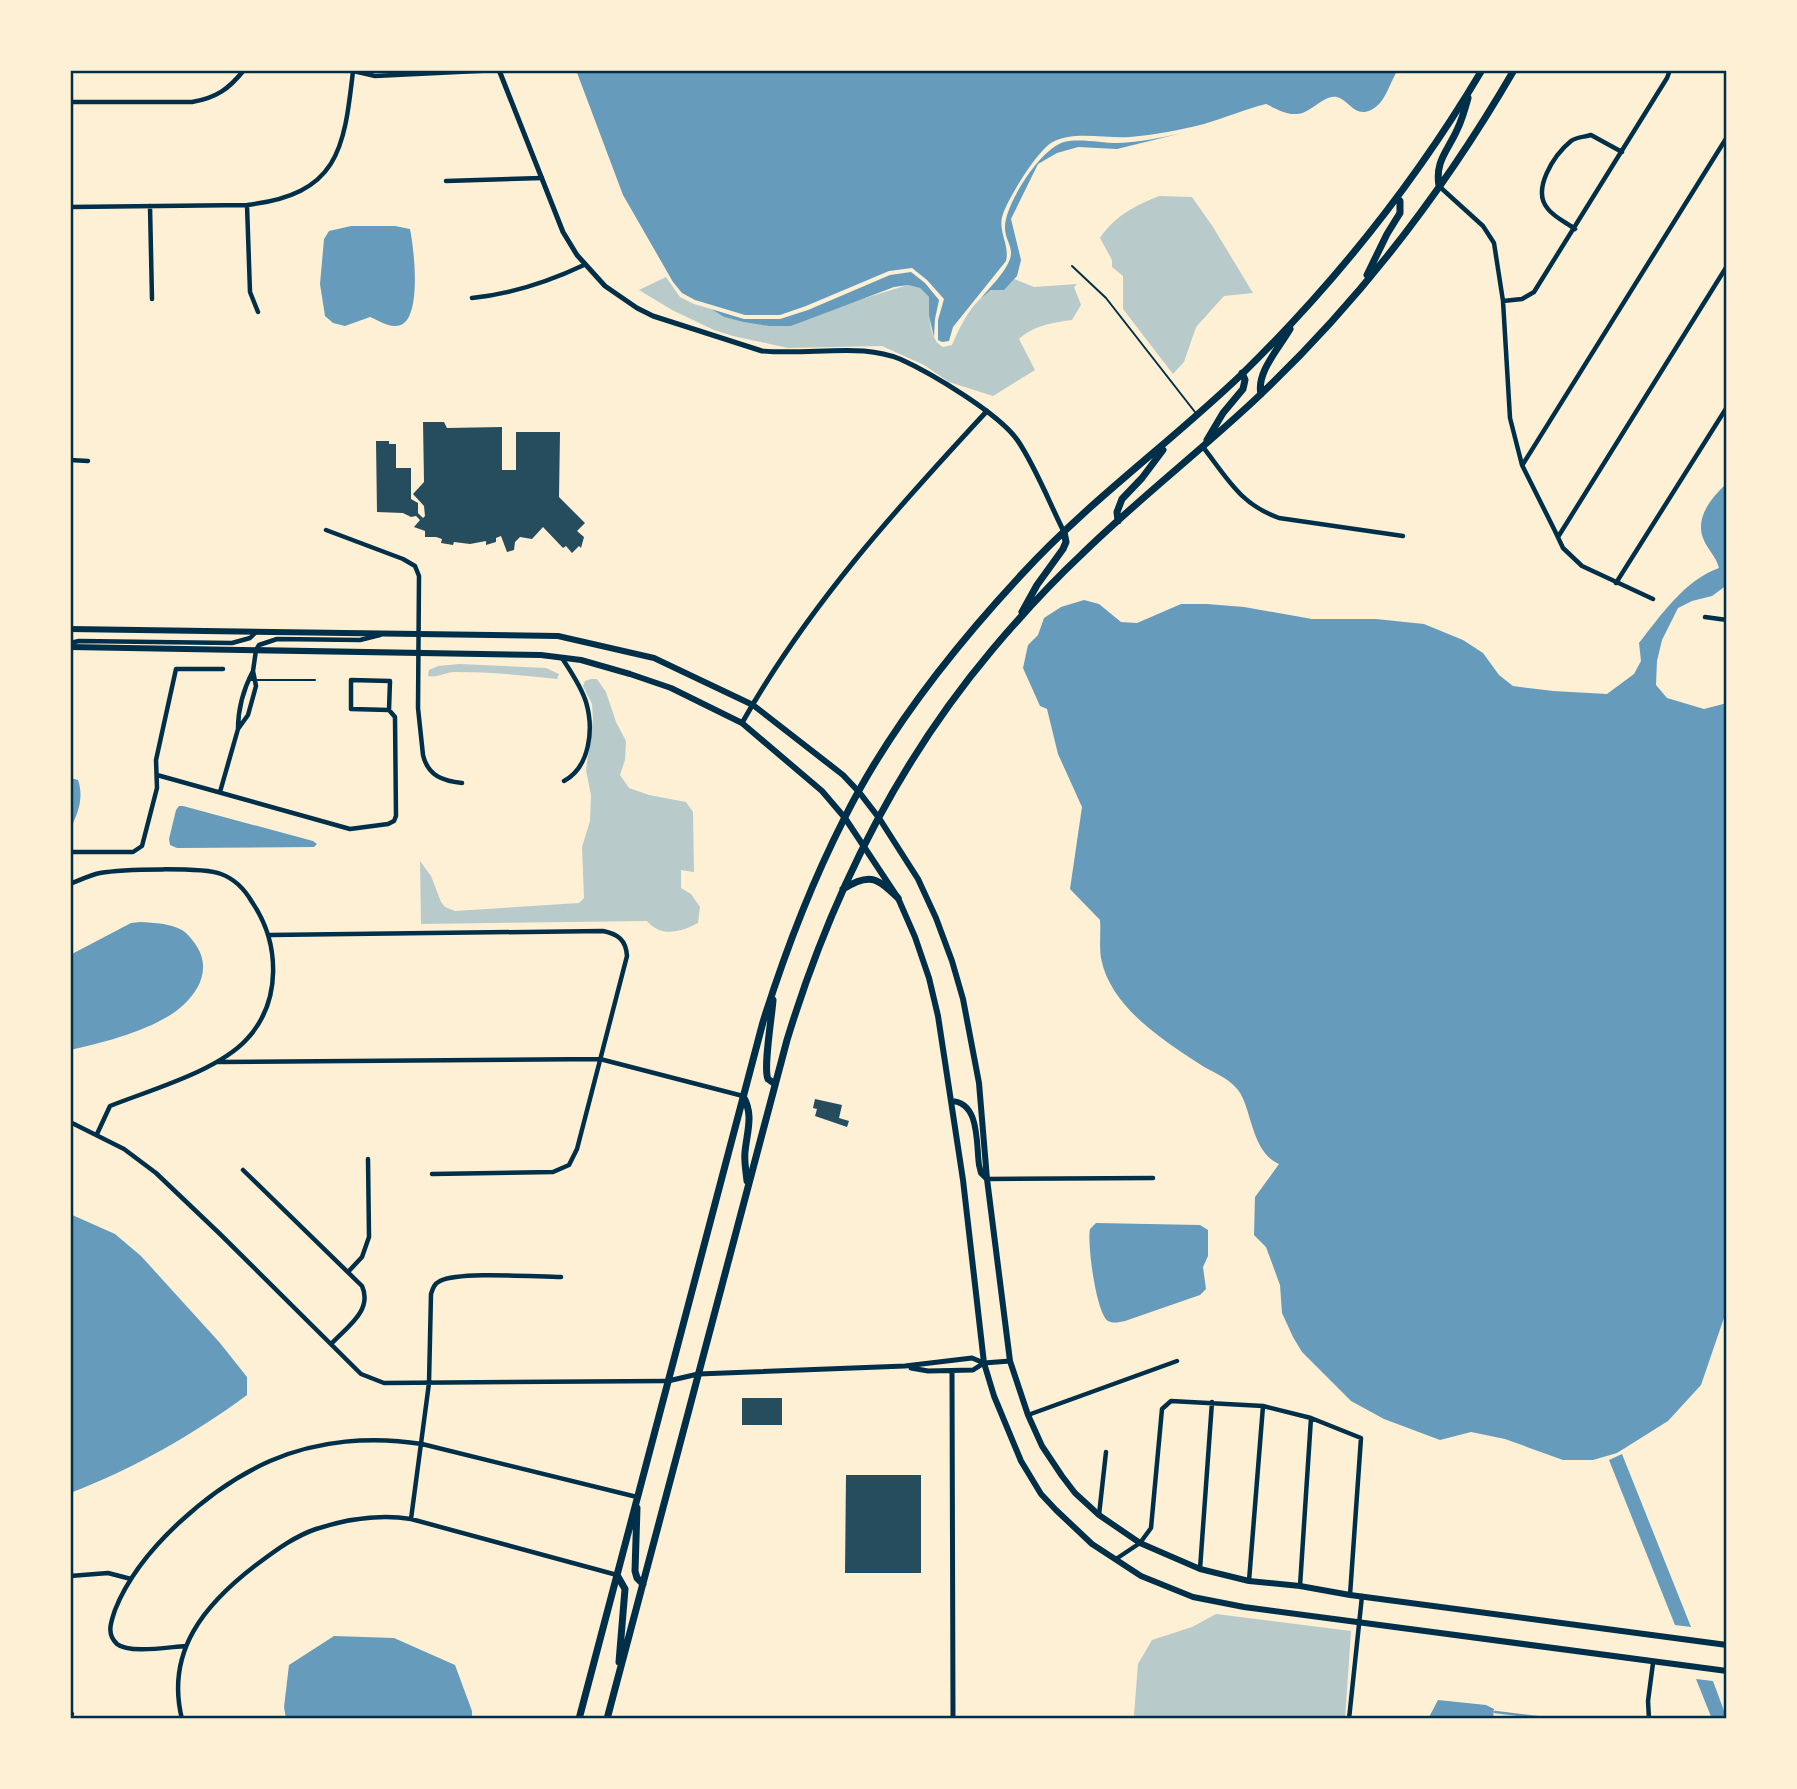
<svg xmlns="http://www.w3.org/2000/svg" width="1797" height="1789" font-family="Karla,sans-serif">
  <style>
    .green { fill: #b9caca }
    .water { fill: #669bbc }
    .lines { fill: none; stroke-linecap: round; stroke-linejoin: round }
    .stream { stroke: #669bbc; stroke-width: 2.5 }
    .building { fill: #264d5e }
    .service { stroke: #003049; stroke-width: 2 }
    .minor { stroke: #003049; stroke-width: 4.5 }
    .tertiary { stroke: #003049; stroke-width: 5 }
    .secondary { stroke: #003049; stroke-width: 6 }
    .primary { stroke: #003049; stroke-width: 7 }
    .neatline { fill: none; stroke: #003049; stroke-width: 2.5 }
  </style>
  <rect width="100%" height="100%" fill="#fdf0d5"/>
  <path class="green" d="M1159 196 1192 197 1213 227 1253 293 1224 296 1196 327 1184 362 1173 374 1123 309V276L1112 267V260L1100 238C1115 216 1134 206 1159 196Z
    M666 277 680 297 694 304 711 309 724 317 769 326H791L845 304 908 285 920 288 929 297C929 313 928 339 943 347L952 345C960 326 972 302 990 291 998 286 1008 288 1014 279L1034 287 1077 284 1074 287 1081 305 1072 320C1051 323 1035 325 1019 339L1035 370 993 396 949 382 924 365 882 346 788 348 733 336 714 330 672 310 639 290Z
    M459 664 546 668 559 674 557 679C523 675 489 672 455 672 445 672 438 678 428 676L429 670 438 666Z
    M591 679H597L606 692 616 722 626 741 625 760 620 775 629 788 649 795 686 802 693 812 694 872 681 870V888L691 894 700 907 698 923C681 932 661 938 647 921L421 924 420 861 431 876 441 902 445 907 455 911 579 903 584 898 582 847 590 821 591 795 586 770 593 719 592 704 583 686 585 681Z
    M1216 1614 1351 1631 1345 1719H1136L1134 1715 1138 1664 1152 1640 1192 1627Z"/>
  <path class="water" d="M576 70H1398C1389 83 1386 103 1371 110 1355 118 1350 101 1337 97 1324 94 1310 114 1297 114 1286 115 1275 108 1266 104 1245 109 1225 118 1204 124 1180 130 1155 135 1130 137 1106 139 1072 130 1051 143 1036 153 1009 197 1003 214 997 231 1010 244 1006 261L953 327 949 341 942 342 938 340V320L944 299 927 280 912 268 889 271 806 306 780 315H745L695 300 682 293 673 282 623 195Z
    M1182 133 1117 149 1078 147 1057 153 1038 164 1011 219 1021 260 1017 276 1004 290H991L981 298C990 287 1005 273 1010 259 1014 247 1005 240 1005 228 1004 205 1041 148 1064 142 1080 138 1101 143 1118 143 1140 142 1161 138 1182 133Z
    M351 226H395L410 229C414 248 422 316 401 325 390 329 380 321 370 317L345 326 333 323 325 316 320 284 324 239 329 231Z
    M911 272 925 283 939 300 935 319 934 337 929 316V297L920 288 908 285 894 287 791 326H769L744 322 724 317 711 309 744 319H780L808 310 890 275Z
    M1727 483V585L1712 596 1692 601 1678 608 1662 640 1657 661 1656 685 1667 698 1704 709 1727 703V1309L1701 1385 1668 1421 1617 1453 1593 1460H1563L1505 1439 1471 1432 1440 1440 1384 1419 1351 1401 1302 1352 1293 1337 1282 1313 1280 1285 1266 1247 1254 1235 1255 1197 1279 1164C1251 1152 1252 1108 1238 1090 1228 1077 1211 1072 1198 1063 1160 1038 1110 1006 1101 958 1099 946 1101 932 1100 920L1070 889 1082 807 1058 754 1047 709 1040 706 1023 668 1028 645 1038 635 1044 618 1061 607 1084 600 1099 604 1121 622 1137 623 1181 604H1207L1244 607 1312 619H1376L1424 624 1463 640 1483 653 1499 675 1513 686 1553 691 1607 694 1634 674 1641 661 1639 643C1661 615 1685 580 1719 568 1716 556 1707 549 1703 538 1695 517 1712 497 1727 483Z
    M70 778 78 780C83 794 80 809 73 823H70Z
    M179 806H183L313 841 317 844 314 847 177 848 170 845 169 839 176 810Z
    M140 922C155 923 169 923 182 930 187 933 190 937 193 941 212 964 202 989 181 1007 156 1029 103 1043 70 1050V955L131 923Z
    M70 1214 115 1234 141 1256 220 1343 247 1377V1395C193 1435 133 1469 70 1493Z
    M1096 1223 1200 1225 1208 1230V1256L1203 1267 1206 1289 1200 1295 1125 1321C1119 1322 1114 1324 1108 1321 1096 1313 1087 1243 1090 1229Z
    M1622 1454 1691 1627 1675 1625 1609 1460Z
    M334 1636 394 1638 455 1665 472 1711V1719H286L284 1707 289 1665Z
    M1696 1679 1713 1681 1727 1719H1712Z
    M1438 1700 1486 1705 1494 1709 1493 1719H1428Z"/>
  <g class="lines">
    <path class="stream" d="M1495 1712 1554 1719"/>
  </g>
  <path class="building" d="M423 422H444L447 428 502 427V470H516V432H560L559 497 585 523 577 531 584 537 581 548 579 546 572 553 566 546 563 548 543 527 532 539 520 537 515 542 514 550 507 552 501 536 496 538V542L486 545V541L470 544 454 542 453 545 441 543 442 539 436 537H425V531L414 527 420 520 416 516 411 517 403 513 377 512 376 441H389V444H396V468H411V499L418 503V513L423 518 425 516 424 506 413 494 424 482Z
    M815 1099 842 1105 839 1118 849 1121 847 1127 815 1116 817 1109 813 1108Z
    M742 1398H782V1425H742Z
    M846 1475H921V1573H845Z"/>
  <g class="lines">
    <path class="service" d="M1072 266 1106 298 1195 412
      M249 680H315"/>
    <path class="minor" d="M349 70 375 76 499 70
      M70 102H192C216 98 229 89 244 70
      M446 181 542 178
      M1440 187 1483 226 1494 243 1503 301 1510 418 1522 465 1555 531 1563 548 1582 566 1653 599
      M247 205 250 292 258 312
      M150 206 152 299
      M70 207 247 205C338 194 344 151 353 71
      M1575 229C1567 223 1554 217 1548 209 1531 190 1554 155 1571 141 1576 137 1585 137 1591 135L1622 152
      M472 298C511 294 548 282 584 265
      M1503 301 1522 299 1534 292 1667 78 1670 70
      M1203 447C1227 478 1240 504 1279 518L1403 536
      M70 460 88 461
      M1523 464 1727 137
      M326 530 403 559 415 566 419 576 418 708 423 755C428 776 443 781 462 783
      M1558 537 1727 266
      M1616 583 1727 407
      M1705 617 1727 620
      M70 643 79 641 232 643 250 638 256 632
      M562 658C571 672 581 686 586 702 594 729 590 767 564 781
      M238 729C238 707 243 690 253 671
      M157 775 350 829 388 824 394 821 396 816 395 717 389 710 390 681 351 680V709L389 710
      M220 792 238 729 248 715 256 686 253 671 256 650 259 645 277 639 360 640 380 635
      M70 852H133L142 846 157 788 156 760 176 669H223
      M70 884C80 880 90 875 100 873 121 869 203 867 221 874 235 879 245 890 252 902 280 943 282 1001 247 1039 218 1071 150 1090 110 1106L97 1134
      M270 935 603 931C618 934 626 940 627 956L577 1149 569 1165 553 1172 432 1174
      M218 1062 600 1059 743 1096
      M70 1122 124 1149 156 1173 220 1234 361 1374 384 1383 667 1381
      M243 1170 362 1286C373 1310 347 1327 332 1343
      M987 1179 1153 1178
      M348 1272 362 1257 369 1237 368 1159
      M1028 1415 1177 1361
      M1099 1515 1106 1452
      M411 1519 429 1383 431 1294C433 1288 434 1284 440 1281 460 1271 536 1277 561 1277
      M1116 1559 1140 1543 1151 1528 1162 1409 1171 1401 1263 1406 1311 1418 1361 1438 1350 1595
      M1200 1569 1212 1402
      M70 1576 108 1573 131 1579
      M1249 1581 1263 1406
      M1300 1586 1311 1418
      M185 1646C169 1647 129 1654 117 1644 106 1634 111 1622 115 1610 139 1549 211 1487 270 1461 318 1440 372 1436 422 1444L637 1497
      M70 1714H72
      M182 1719C165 1651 205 1604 256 1565 275 1551 293 1537 316 1529 347 1519 379 1514 411 1519L617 1575
      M1349 1719 1362 1596
      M1649 1719 1648 1701 1653 1663"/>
    <path class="tertiary" d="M499 70 563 232 577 255 605 286 637 308 653 316 762 351C796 354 830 349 864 351 875 352 890 355 900 359 931 373 1000 414 1018 441 1036 468 1049 502 1064 532
      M742 723C808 606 896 509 987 411
      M911 1368 928 1371 973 1370 984 1363 1010 1361
      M952 1371 953 1719
      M668 1381 698 1374 905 1366 972 1358 984 1363"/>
    <path class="secondary" d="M70 629 558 636 654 658 753 705 843 775 859 792 879 818 918 879 936 918 952 961 963 999 979 1083 987 1179 1010 1361 1028 1415 1042 1446 1062 1476 1075 1493 1099 1515 1140 1543 1200 1569 1249 1581 1300 1586 1350 1595 1727 1645
      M70 647 541 655 581 660 630 674 671 688 742 723 822 791 845 818 898 898 915 937 929 978 938 1016 963 1180 984 1363 994 1396 1021 1461 1041 1494 1056 1510 1092 1544 1115 1559 1141 1576 1193 1597 1244 1607 1727 1671
      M951 1101C980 1102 976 1143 979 1165L981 1173 987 1179"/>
    <path class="primary" d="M1439 186C1435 161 1447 152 1457 130 1462 120 1465 109 1468 98
      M1367 275 1387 234 1400 213V201L1397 198
      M1261 394C1256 373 1279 348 1290 329
      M1207 440 1223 413 1243 389 1245 380 1242 373
      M1118 521 1117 512 1122 499 1142 478 1163 450
      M1022 612 1037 585 1063 549 1066 542 1064 532
      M843 889C870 872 877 878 898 898
      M773 1000C772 1016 763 1069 768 1079L775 1084
      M743 1096C754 1115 747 1131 745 1152 744 1161 746 1171 747 1181
      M637 1508 635 1571 637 1578 643 1584
      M617 1575 625 1589 619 1662
      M579 1719 763 1022C785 952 811 884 844 819 887 732 956 645 1022 574 1089 501 1170 443 1242 374 1334 284 1416 181 1482 70
      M607 1719 787 1040C830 899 897 763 992 650 1020 617 1049 585 1081 555 1138 499 1202 450 1260 395 1360 300 1445 189 1514 70"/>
  </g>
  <rect width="1797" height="1789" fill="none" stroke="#fdf0d5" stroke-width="144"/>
  <rect x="72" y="72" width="1653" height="1645" class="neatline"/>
</svg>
